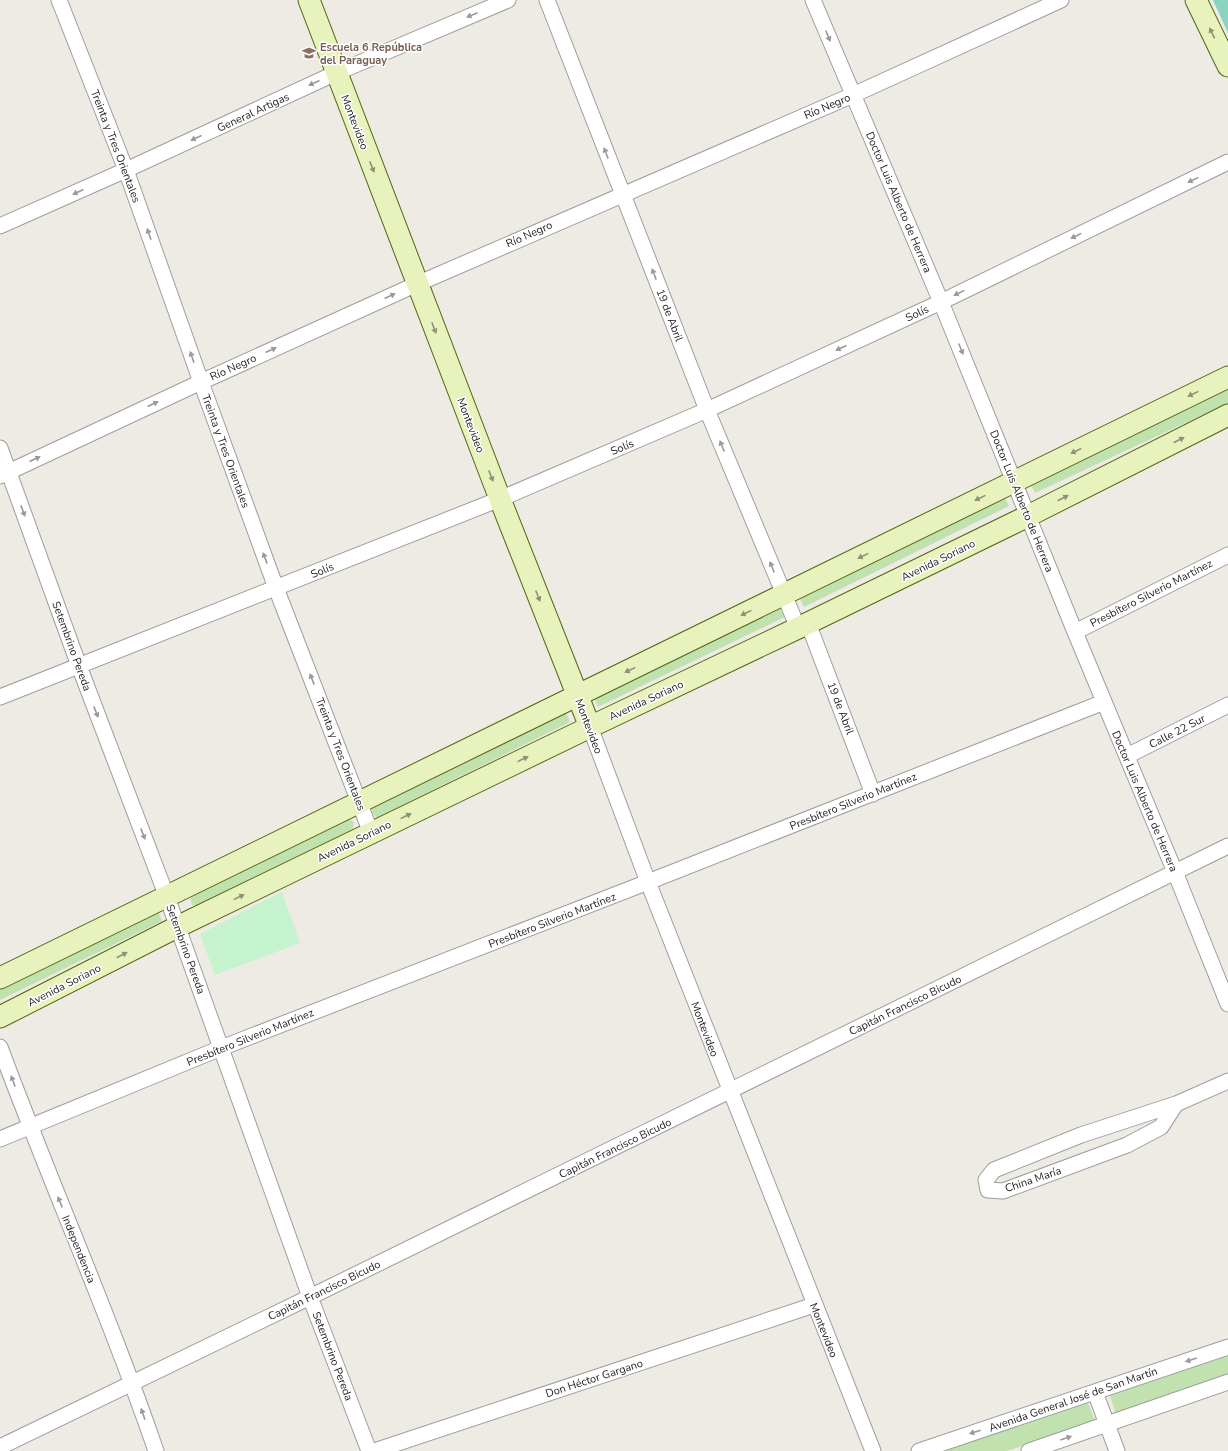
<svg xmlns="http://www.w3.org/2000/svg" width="1228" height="1451" font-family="'Nunito Sans',sans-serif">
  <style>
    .grass { fill: #c1e2af }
    .park { fill: #c5f3ce }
    .pitch { fill: #8ad3c1 }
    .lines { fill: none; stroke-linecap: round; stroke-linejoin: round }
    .street-casing { stroke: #9e9e9e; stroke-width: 17 }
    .secondary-casing { stroke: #526711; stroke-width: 23 }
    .street { stroke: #fff; stroke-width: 15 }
    .secondary { stroke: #e8f2bc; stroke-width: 21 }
    .oneway { fill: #999 }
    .oneway2 { fill: #8d9274 }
    .labels { text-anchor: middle; stroke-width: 3; stroke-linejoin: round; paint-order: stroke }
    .education-label { font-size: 11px; font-weight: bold; fill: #785e54; stroke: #fff; text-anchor: start }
    .street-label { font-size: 11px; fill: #1d1d1d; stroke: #fff }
  </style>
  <rect width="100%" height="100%" fill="#edebe3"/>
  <path class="grass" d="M1228 387V403L1035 493 1029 481Z
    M1003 494 1009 506 804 607 798 594Z
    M779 605 785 617 598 707 593 695Z
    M566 712 570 722 378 817H376L372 813V809L374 806Z
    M347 819H350L354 823 353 829 199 905H192L190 899 194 895Z
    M157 909 162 921 0 1000V986Z
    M1228 1353V1375L1116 1414 1109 1393Z
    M1087 1400 1095 1421 1007 1451H939Z"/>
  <path class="park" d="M282 892 300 943 215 975 200 934Z"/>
  <path class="pitch" d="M1213 0H1228V33Z"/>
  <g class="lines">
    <defs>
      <path id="street" d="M59 0 126 170 201 382 276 588 371 833
        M547 0 707 410 798 628
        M813 0 941 302 1075 632 1175 872 1228 1004
        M0 226 126 170 336 73 508 0
        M0 448 79 666 167 897 310 1297 369 1451
        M0 476 201 382 417 284 853 95 1061 0
        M808 623 873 794
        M1075 632 1228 555
        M0 697 500 499 707 410 941 302 1228 162
        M590 727 648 882 873 1451
        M1127 756 1228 705
        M0 1047C50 1182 109 1314 156 1451
        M1176 1104 1161 1127 1127 1145 1003 1191 988 1190 986 1180 994 1170 1081 1135 1176 1104 1228 1081
        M0 1139 221 1048 648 882 1104 702
        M1095 1392 1117 1451
        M0 1447 310 1297 1228 846
        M374 1451 814 1305
        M919 1451 1228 1347
        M1029 1451 1228 1382"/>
      <path id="secondary" d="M309 0 500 499 590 727
        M1196 0 1228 66
        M0 978 1228 377
        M0 1017 177 927 590 727 798 628 1028 516 1228 415"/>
    </defs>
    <use href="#street" class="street-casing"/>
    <use href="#secondary" class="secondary-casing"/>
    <use href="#street" class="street"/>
    <use href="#secondary" class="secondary"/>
  </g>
  <defs><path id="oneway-solid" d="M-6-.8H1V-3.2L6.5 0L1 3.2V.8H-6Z"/></defs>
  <g class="oneway">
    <use href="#oneway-solid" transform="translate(472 15) rotate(157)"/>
    <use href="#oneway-solid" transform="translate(828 36) rotate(67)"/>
    <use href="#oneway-solid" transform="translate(314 83) rotate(155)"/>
    <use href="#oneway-solid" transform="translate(196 138) rotate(155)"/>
    <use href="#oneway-solid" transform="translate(606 153) rotate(-111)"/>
    <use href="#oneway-solid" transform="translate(1193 180) rotate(154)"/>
    <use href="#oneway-solid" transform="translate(78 192) rotate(156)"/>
    <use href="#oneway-solid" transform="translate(149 234) rotate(-109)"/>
    <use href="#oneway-solid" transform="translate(1076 236) rotate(154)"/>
    <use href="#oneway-solid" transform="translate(654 274) rotate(-111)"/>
    <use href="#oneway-solid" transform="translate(959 293) rotate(154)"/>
    <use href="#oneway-solid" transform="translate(390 296) rotate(-24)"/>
    <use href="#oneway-solid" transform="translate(841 348) rotate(155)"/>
    <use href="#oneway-solid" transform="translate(961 349) rotate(68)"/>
    <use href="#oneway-solid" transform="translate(271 350) rotate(-24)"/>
    <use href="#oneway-solid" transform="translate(192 357) rotate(-109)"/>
    <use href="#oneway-solid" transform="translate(153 404) rotate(-25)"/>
    <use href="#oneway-solid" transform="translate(722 446) rotate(-112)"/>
    <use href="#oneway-solid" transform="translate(35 459) rotate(-25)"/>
    <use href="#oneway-solid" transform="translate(23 511) rotate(70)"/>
    <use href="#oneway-solid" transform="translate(265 558) rotate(-110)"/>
    <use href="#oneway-solid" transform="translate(772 567) rotate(-112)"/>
    <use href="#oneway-solid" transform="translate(312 679) rotate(-111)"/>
    <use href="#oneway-solid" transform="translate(96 712) rotate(69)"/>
    <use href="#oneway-solid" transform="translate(143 834) rotate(69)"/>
    <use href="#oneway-solid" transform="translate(13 1081) rotate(-110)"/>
    <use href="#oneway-solid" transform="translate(60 1202) rotate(-112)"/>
    <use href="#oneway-solid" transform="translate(1191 1360) rotate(161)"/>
    <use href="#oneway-solid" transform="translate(143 1414) rotate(-109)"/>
    <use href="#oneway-solid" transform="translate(975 1432) rotate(162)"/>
    <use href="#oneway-solid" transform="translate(1066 1438) rotate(-19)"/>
  </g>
  <g class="oneway2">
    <use href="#oneway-solid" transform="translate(1212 33) rotate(-116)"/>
    <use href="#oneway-solid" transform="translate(372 167) rotate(69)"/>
    <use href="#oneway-solid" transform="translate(434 328) rotate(69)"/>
    <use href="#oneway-solid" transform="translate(1193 394) rotate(154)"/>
    <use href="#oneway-solid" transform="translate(1179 440) rotate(-27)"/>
    <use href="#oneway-solid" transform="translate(1076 451) rotate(154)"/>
    <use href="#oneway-solid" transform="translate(491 476) rotate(69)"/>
    <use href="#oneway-solid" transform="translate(980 498) rotate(154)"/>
    <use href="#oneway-solid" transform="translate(1063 498) rotate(-27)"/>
    <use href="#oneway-solid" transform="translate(863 556) rotate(154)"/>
    <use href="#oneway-solid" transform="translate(538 596) rotate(68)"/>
    <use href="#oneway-solid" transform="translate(746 613) rotate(154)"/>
    <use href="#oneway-solid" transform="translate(630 670) rotate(154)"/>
    <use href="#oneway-solid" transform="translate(523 759) rotate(-26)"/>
    <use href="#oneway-solid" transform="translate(406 816) rotate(-26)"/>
    <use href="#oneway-solid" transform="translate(239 897) rotate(-26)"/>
    <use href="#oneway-solid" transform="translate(122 955) rotate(-27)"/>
  </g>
  <defs>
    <symbol id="school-bare" viewBox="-9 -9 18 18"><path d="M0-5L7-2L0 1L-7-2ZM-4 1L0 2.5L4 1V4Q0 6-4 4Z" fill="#8d6e63" stroke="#fff" stroke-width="2.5" paint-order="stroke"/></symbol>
  </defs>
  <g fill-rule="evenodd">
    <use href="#school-bare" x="299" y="43" width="20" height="20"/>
  </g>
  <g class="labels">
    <g class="education-label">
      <text x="320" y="51">Escuela 6 República<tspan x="320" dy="13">del Paraguay</tspan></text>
    </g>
    <g class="street-label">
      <text transform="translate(827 106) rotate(-23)" y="4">Río Negro</text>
      <text transform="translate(253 112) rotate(-25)" y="4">General Artigas</text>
      <text transform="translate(355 122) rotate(69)" y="4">Montevideo</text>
      <text transform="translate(116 146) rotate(69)" y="4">Treinta y Tres Orientales</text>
      <text transform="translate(899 202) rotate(67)" y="4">Doctor Luis Alberto de Herrera</text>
      <text transform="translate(529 234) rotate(-24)" y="4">Río Negro</text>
      <text transform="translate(917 313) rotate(-25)" y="4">Solís</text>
      <text transform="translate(670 315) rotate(69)" y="4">19 de Abril</text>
      <text transform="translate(233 367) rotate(-24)" y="4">Río Negro</text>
      <text transform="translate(471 425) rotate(69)" y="4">Montevideo</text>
      <text transform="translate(622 447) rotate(-23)" y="4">Solís</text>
      <text transform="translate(226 451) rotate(70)" y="4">Treinta y Tres Orientales</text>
      <text transform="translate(1022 501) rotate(68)" y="4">Doctor Luis Alberto de Herrera</text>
      <text transform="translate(938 560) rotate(-26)" y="4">Avenida Soriano</text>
      <text transform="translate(322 570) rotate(-22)" y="4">Solís</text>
      <text transform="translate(1151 593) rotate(-27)" y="4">Presbítero Silverio Martínez</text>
      <text transform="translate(72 646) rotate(70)" y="4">Setembrino Pereda</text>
      <text transform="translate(646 700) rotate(-25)" y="4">Avenida Soriano</text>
      <text transform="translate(841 708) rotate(69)" y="4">19 de Abril</text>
      <text transform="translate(589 726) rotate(69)" y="4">Montevideo</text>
      <text transform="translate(1177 731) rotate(-27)" y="4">Calle 22 Sur</text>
      <text transform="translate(341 754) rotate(69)" y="4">Treinta y Tres Orientales</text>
      <text transform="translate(853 801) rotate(-22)" y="4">Presbítero Silverio Martínez</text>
      <text transform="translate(1145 801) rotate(67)" y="4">Doctor Luis Alberto de Herrera</text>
      <text transform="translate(354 841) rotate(-26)" y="4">Avenida Soriano</text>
      <text transform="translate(552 920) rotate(-21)" y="4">Presbítero Silverio Martínez</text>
      <text transform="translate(186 949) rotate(70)" y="4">Setembrino Pereda</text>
      <text transform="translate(64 985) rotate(-27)" y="4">Avenida Soriano</text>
      <text transform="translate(905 1005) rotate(-26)" y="4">Capitán Francisco Bicudo</text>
      <text transform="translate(705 1029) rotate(69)" y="4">Montevideo</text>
      <text transform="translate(250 1037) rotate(-22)" y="4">Presbítero Silverio Martínez</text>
      <text transform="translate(615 1148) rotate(-26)" y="4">Capitán Francisco Bicudo</text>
      <text transform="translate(1033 1179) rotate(-19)" y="4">China María</text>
      <text transform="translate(79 1249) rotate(68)" y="4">Independencia</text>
      <text transform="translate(324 1290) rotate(-26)" y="4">Capitán Francisco Bicudo</text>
      <text transform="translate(824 1330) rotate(68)" y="4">Montevideo</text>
      <text transform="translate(333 1356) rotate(69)" y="4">Setembrino Pereda</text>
      <text transform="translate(594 1378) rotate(-18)" y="4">Don Héctor Gargano</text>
      <text transform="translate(1073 1399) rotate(-19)" y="4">Avenida General José de San Martín</text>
    </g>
  </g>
</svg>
